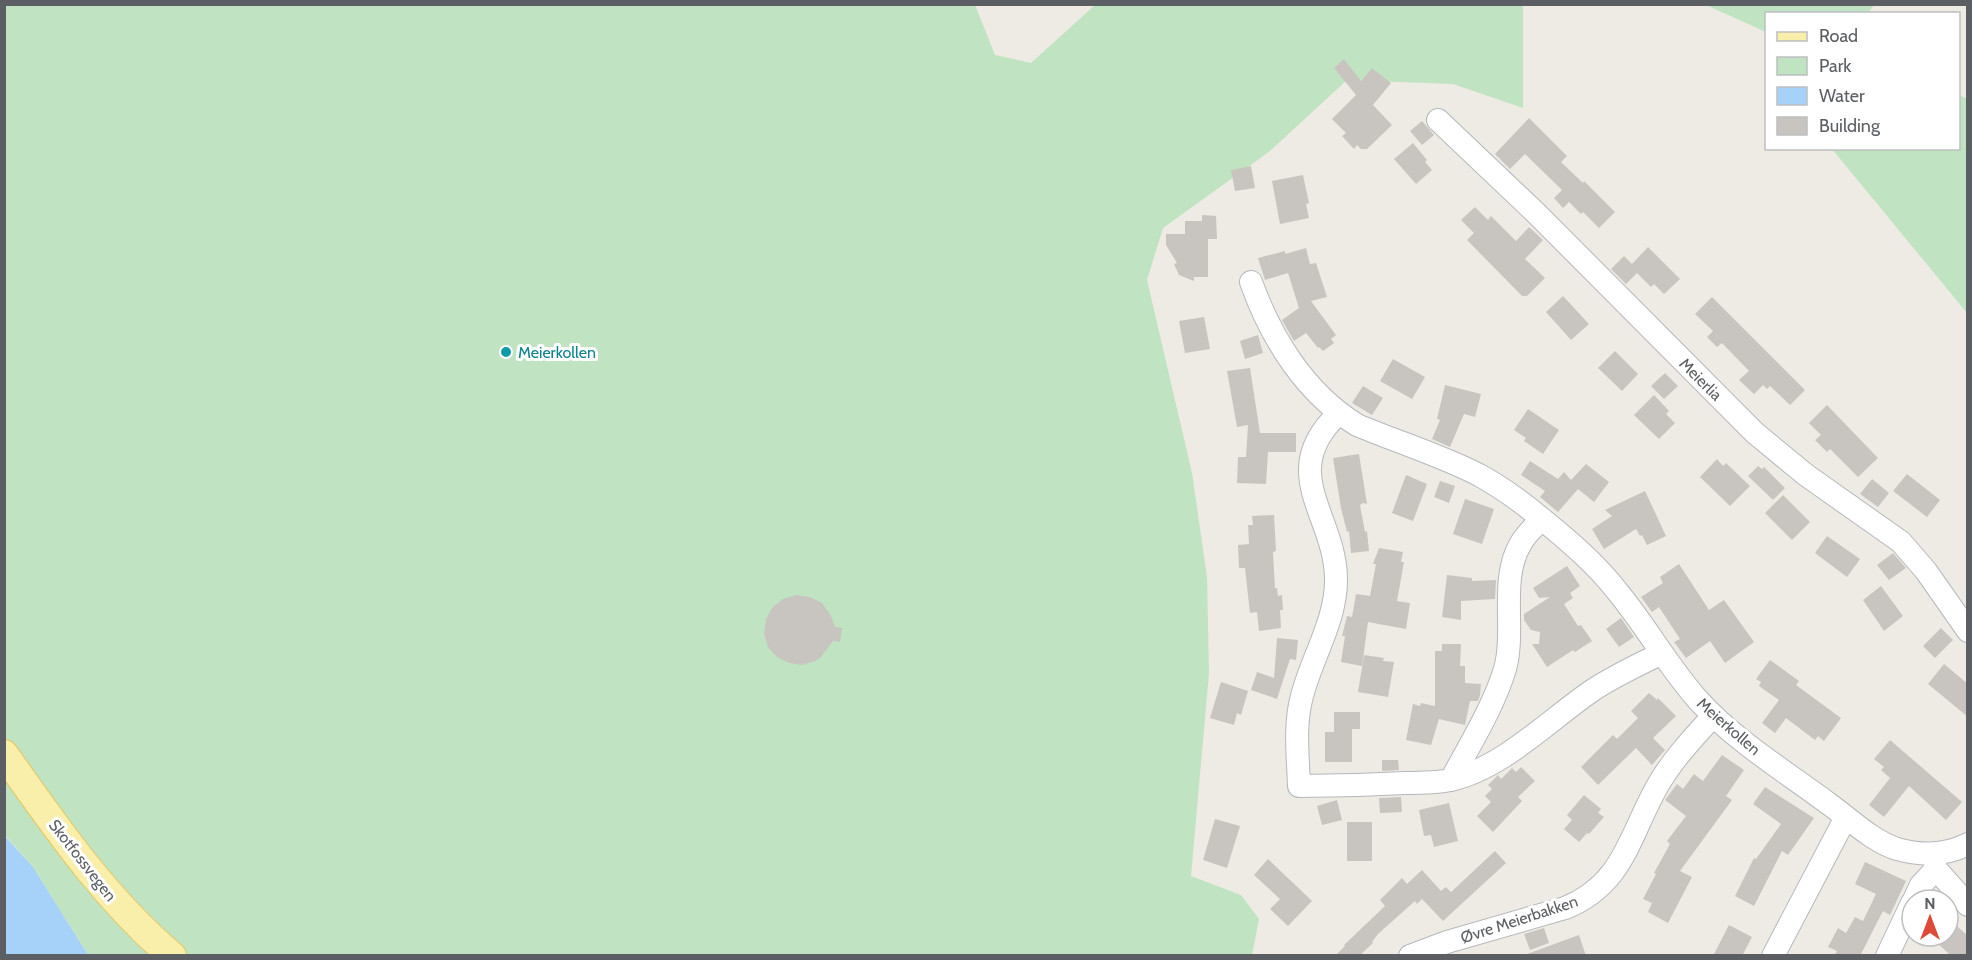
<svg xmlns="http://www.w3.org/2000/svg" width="1972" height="960" font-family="Cabin,sans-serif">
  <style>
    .green { fill: #c0e3c2 }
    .water { fill: #a6d2f9 }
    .building { fill: #c8c5c0 }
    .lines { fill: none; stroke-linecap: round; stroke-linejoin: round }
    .minor-casing { stroke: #b5b8bc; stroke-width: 24 }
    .major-casing { stroke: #e7c661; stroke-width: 30 }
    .minor { stroke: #fff; stroke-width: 22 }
    .major { stroke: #f9efab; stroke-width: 28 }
    .culture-dot { fill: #0f9aa8; stroke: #fff; stroke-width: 2 }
    .labels { text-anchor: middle; stroke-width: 6; stroke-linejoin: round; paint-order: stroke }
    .culture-label { font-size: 16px; fill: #0d838f; stroke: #fff; text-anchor: start }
    .street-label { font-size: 16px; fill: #5b5e62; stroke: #fff }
  </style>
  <rect width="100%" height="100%" fill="#edebe3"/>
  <path class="green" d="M4 5H975L995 55 1031 63 1095 5H1523V108L1453 84 1347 80 1270 151 1163 228 1147 280 1192 473 1207 577 1209 673 1191 876 1241 895 1259 919 1252 955H88L33 867 5 835Z
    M1706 5V4L1874 5 1868 13 1766 14V32Z
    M1959 95 1968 99 1967 313 1832 149 1958 148Z"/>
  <path class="water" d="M4 835 33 867 88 955H5Z"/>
  <path class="building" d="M1344 59 1361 81 1372 68 1391 83 1373 105 1392 125 1367 149H1361L1357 145 1354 149 1342 136 1346 133 1332 119 1356 95 1334 68Z
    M1529 118 1567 156 1561 162 1583 183 1584 181 1615 212 1599 228 1583 212 1581 214 1569 202 1563 208 1554 198 1562 190 1525 154 1510 169 1495 154Z
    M1422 121 1434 135 1422 145 1410 131Z
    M1413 143 1427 160 1425 162 1432 170 1416 184 1394 159Z
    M1251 166 1255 188 1235 191 1231 170Z
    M1303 175 1309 203 1306 204 1309 218 1280 224 1272 181Z
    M1475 207 1488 220 1491 216 1516 241 1529 227 1543 240 1525 259 1545 278 1527 296H1522L1467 240 1474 233 1461 220Z
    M1202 215 1216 216 1217 239H1208V277H1194V281L1179 275 1174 264 1177 263 1166 245V234H1185V221H1202Z
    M1648 247 1680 279 1664 294 1654 284 1651 287 1637 273 1626 284 1611 269 1624 256 1632 264Z
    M1306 248 1310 264 1316 263 1327 297 1311 301 1336 335 1331 339 1334 343 1323 351 1319 347 1318 348 1306 333 1294 341 1282 320 1299 308 1288 273 1265 280 1258 258 1285 251V254Z
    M1563 296 1589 324 1571 340 1546 312Z
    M1712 297 1805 390 1790 405 1770 386 1767 389 1763 385 1754 394 1739 380 1749 371 1722 343 1717 347 1707 337 1713 331 1695 314Z
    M1204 317 1210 349 1185 353 1179 321Z
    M1258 335 1263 353 1245 359 1240 341Z
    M1615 351 1638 374 1622 391 1598 368Z
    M1393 359 1425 377 1412 399 1380 381Z
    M1250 368 1260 433H1296V452H1268L1266 484 1237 483 1238 457H1246L1248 425 1237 427 1227 371Z
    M1665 373 1678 386 1664 399 1651 386Z
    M1445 385 1481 394 1475 417 1464 414 1450 447 1432 439 1440 420 1437 419Z
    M1363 386 1383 398 1372 415 1352 403Z
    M1654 395 1669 411 1666 414 1675 423 1659 439 1634 415Z
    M1827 405 1878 458 1858 477 1830 449 1827 452 1815 440 1821 435 1809 423Z
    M1528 409 1559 430 1543 454 1524 441 1526 438 1514 430Z
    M1359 454 1367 504 1363 503 1360 505 1365 532 1367 531 1369 551 1351 553 1349 531 1347 532 1341 508 1333 458Z
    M1717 459 1723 466 1726 463 1750 486 1730 506 1700 477Z
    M1530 461 1558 479 1564 472 1571 480 1586 464 1609 482 1594 502 1578 489 1558 512 1540 497 1545 491 1521 475Z
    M1758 466 1762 469 1764 467 1785 488 1773 500 1748 476Z
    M1907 474 1940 500 1927 517 1893 491Z
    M1406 475 1427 484 1413 521 1392 513Z
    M1872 479 1889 493 1878 507 1860 494Z
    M1440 481 1455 486 1449 503 1434 497Z
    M1645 491 1666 536 1647 545 1642 535 1640 536 1636 529 1604 549 1592 529 1612 516 1605 510Z
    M1783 495 1810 522 1792 540 1765 513Z
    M1465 499 1494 509 1482 544 1453 534Z
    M1274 515 1276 551 1273 552 1275 588H1277L1278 596 1282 595 1283 610H1280L1281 628 1259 631 1257 612 1250 613 1245 568H1239L1238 545 1249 544 1248 525H1253L1252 516Z
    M1827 536 1860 559 1847 577 1815 553Z
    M1379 548 1403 552 1401 562H1404L1397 601 1410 603 1406 629 1368 622 1362 666 1341 662 1345 636H1342L1347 616 1352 617 1356 594 1370 596 1376 564H1373Z
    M1893 553 1906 568 1889 580 1877 565Z
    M1679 564 1709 610 1724 600 1754 642 1725 663 1710 641 1686 658 1674 642 1680 639 1659 607 1652 612 1641 597 1663 583 1660 577Z
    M1567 566 1580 586 1570 593 1573 598 1564 604 1578 626 1581 625 1592 641 1575 652 1573 650 1547 667 1532 644H1539L1540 632 1531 630 1524 620V614L1550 597 1539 598 1533 588Z
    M1447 575 1472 578V581L1496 580 1495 599 1461 601V620L1442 617Z
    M1881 586 1903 616 1884 631 1863 600Z
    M796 595 810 597 822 603 830 614 835 627 842 628 840 642 833 641 821 657 815 661 802 665 789 663 777 657 768 647 764 634 766 619 772 608 783 599Z
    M1621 618 1634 637 1619 647 1606 629Z
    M1941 628 1953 640 1935 658 1923 646Z
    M1277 638 1298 640 1296 660 1290 659 1277 699 1251 690 1257 672 1274 678Z
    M1442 644H1461L1460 666H1465V683L1481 684 1480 695 1478 701H1470L1465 725 1439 719 1431 745 1406 740 1413 704 1420 706 1421 703 1435 706V651H1442Z
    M1364 655 1384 658 1383 661 1394 662 1388 697 1358 692Z
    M1770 660 1799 681 1796 685 1841 718 1824 741 1818 736 1815 740 1786 718 1775 733 1762 723 1779 700 1759 686 1761 682 1756 679Z
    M1944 664 1968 684V717L1928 684Z
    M1221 682 1248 691 1241 715 1237 713 1234 725 1210 718Z
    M1649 693 1657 700 1658 698 1676 716 1653 738 1665 750 1652 765 1636 748 1598 785 1581 767 1613 735 1617 739 1638 718 1631 711Z
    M1334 712H1360V729H1352V762H1325V732H1334Z
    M1890 740 1962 802 1946 820 1909 786 1884 817 1869 805 1890 778 1881 770 1884 767 1874 759Z
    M1722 755 1744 770 1726 796 1732 800 1680 871 1692 877 1668 923 1648 912 1652 903 1643 899 1656 874 1654 873 1670 844 1667 841 1686 816 1665 800 1677 784 1683 789 1694 774 1703 781Z
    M1382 760H1398L1399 770 1382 771Z
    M1521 767 1535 781 1518 797 1522 801 1493 832 1477 816 1491 802 1485 796 1492 789 1488 785 1498 775 1501 779 1512 768 1516 772Z
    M1765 787 1814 818 1788 855 1782 851 1754 906 1735 896 1754 858 1756 859 1781 824 1753 804Z
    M1584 795 1601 809 1598 813 1604 817 1589 834 1587 833 1579 842 1564 829 1572 820 1567 815Z
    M1401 797 1402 812 1380 813 1379 798Z
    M1337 800 1342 820 1322 825 1317 806Z
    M1449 803 1458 841 1434 847 1431 835 1424 836 1419 810Z
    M1215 819 1240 826 1227 868 1203 860Z
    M1347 822H1372V861H1347Z
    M1495 851 1506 863 1443 921 1422 899 1417 904 1415 901 1378 934 1372 942 1373 943 1359 956H1335L1345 946 1344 945 1385 906 1380 900 1402 878 1407 884 1422 870 1441 891 1446 887 1451 892Z
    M1268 859 1312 901 1288 926 1270 909 1280 899 1254 875Z
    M1865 862 1906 881 1890 915 1883 911 1860 956H1834L1837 951 1828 947 1838 928 1846 933 1855 917 1863 921 1876 894 1855 884Z
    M1948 918 1968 936V956H1951L1930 936H1948Z
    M1729 925 1752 937 1742 956H1713Z
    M1544 928 1549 943 1530 950 1524 934Z
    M1579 935 1586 956H1527V954Z"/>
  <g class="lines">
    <defs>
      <path id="minor" d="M1438 120 1537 214 1755 433 1806 475 1901 542 1926 571 1968 631
        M1251 282C1271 338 1305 393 1357 425 1397 442 1440 455 1479 475 1501 487 1523 503 1542 519 1569 541 1596 564 1617 591 1646 626 1668 666 1698 700 1734 740 1786 772 1829 804 1850 819 1872 841 1897 849 1922 856 1945 856 1968 844
        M1339 413C1276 472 1335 515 1336 578 1337 619 1312 657 1302 696 1294 725 1298 756 1299 786 1334 786 1370 785 1405 783 1419 783 1436 783 1450 780 1502 769 1550 719 1593 690 1614 676 1638 665 1662 653
        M1451 780C1470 744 1493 708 1505 669 1516 629 1499 579 1521 543 1526 534 1535 526 1542 519
        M1936 869 1968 905
        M1914 900 1921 885 1936 869 1933 854
        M1410 956 1447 942 1565 908C1627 883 1630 830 1661 780 1675 757 1695 736 1713 716
        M1773 956 1846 817
        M1887 956 1912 903"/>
      <path id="major" d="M4 754C55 826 104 898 172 956"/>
    </defs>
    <use href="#minor" class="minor-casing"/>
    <use href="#major" class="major-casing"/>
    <use href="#minor" class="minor"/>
    <use href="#major" class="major"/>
  </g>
  <circle class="culture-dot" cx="506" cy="352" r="6"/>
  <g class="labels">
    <g class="culture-label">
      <text x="518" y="358">Meierkollen</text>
    </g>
    <g class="street-label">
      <text transform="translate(1701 379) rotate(45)" y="6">Meierlia</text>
      <text transform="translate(1729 726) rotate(41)" y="6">Meierkollen</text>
      <text transform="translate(83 860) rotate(52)" y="6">Skotfossvegen</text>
      <text transform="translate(1519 919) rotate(-18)" y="6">Øvre Meierbakken</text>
    </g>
  </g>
  <rect width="1972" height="960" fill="none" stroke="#5b5e62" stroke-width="12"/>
  <rect x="1765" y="12" width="195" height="138" fill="#ffffff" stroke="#bdbfc0" stroke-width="1.5"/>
  <rect x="1777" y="32" width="30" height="9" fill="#f9efab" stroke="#bdbfc0" stroke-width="1.5"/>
  <text x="1819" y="42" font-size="18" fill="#5b5e62">Road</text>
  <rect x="1777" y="57" width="30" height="18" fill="#c0e3c2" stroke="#bdbfc0" stroke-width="1.5"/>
  <text x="1819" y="72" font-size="18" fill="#5b5e62">Park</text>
  <rect x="1777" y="87" width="30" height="18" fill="#a6d2f9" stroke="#bdbfc0" stroke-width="1.5"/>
  <text x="1819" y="102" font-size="18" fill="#5b5e62">Water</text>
  <rect x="1777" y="117" width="30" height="18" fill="#c8c5c0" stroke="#bdbfc0" stroke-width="1.5"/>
  <text x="1819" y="132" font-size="18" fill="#5b5e62">Building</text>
  <g transform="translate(1930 918)"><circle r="28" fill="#ffffff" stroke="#bdbfc0" stroke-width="1.5"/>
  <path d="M0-4.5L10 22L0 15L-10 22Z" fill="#dd4a38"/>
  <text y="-9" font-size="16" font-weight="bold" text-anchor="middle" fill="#5b5e62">N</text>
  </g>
</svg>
